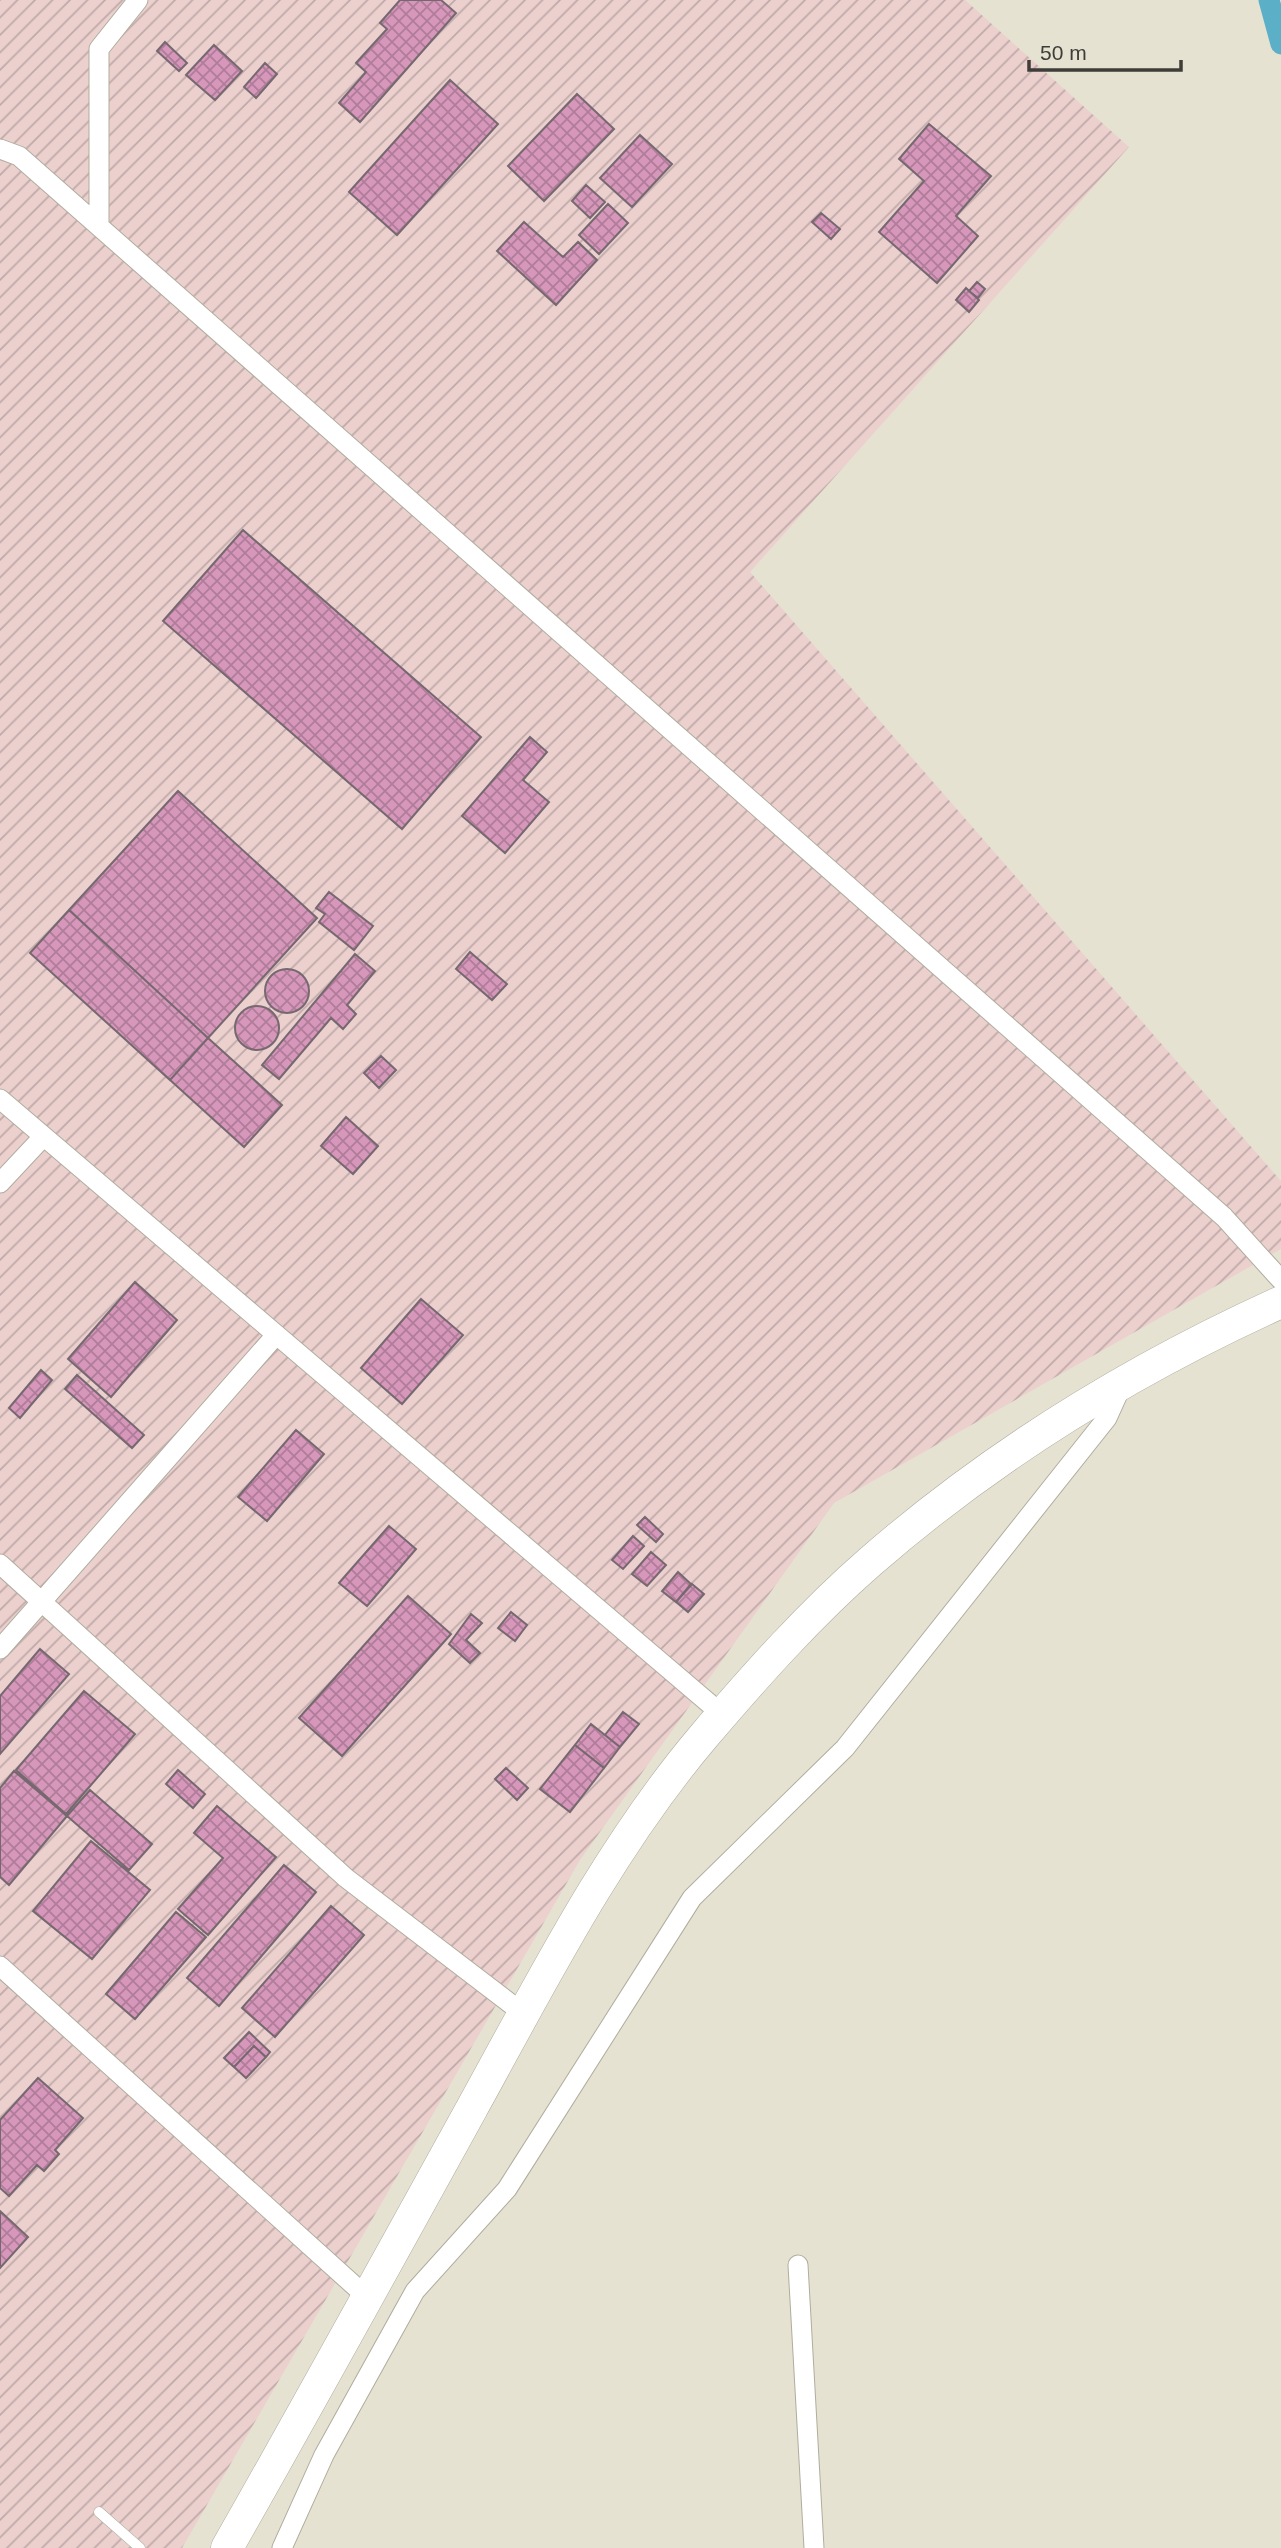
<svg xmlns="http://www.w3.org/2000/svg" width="1281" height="2548" font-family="Arial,sans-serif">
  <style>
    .industrial { fill: url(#industrial-furrows) }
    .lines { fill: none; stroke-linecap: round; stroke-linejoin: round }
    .canal { stroke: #5bafc6; stroke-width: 21 }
    .building { fill: url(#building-cross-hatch); stroke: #76686f; stroke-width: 2 }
    .lane-casing { stroke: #b0ad9e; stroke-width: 11 }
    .street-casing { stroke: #b0ad9e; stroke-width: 21 }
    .primary-casing { stroke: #b0ad9e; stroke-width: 33 }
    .lane { stroke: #fff; stroke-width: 10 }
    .street { stroke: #fff; stroke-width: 19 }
    .primary { stroke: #fff; stroke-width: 32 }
  </style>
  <defs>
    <pattern id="industrial-furrows" width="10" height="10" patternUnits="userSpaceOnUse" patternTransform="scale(1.75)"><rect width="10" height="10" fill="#ebd0ce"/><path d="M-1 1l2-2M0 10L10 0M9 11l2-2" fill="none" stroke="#c0aaa8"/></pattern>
    <pattern id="building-cross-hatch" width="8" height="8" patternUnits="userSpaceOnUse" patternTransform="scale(1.75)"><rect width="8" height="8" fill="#d697bb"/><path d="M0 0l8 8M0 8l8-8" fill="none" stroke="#af7c99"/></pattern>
  </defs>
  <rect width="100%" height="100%" fill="#e5e2d2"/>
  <path class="industrial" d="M0 0H965L1129 147 750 572 1281 1181V1249L834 1503 580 1860 182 2548H0Z"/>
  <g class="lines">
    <path class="canal" d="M1269 0 1281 44"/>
  </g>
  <path class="building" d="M400 0H441L456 13 360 122 339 103 366 72 356 63 387 29 380 23Z
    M165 42 187 63 179 71 157 51Z
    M214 45 242 71 215 100 186 75Z
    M265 63 277 74 256 98 244 87Z
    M450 80 498 124 397 235 349 192Z
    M577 94 614 129 544 201 508 166Z
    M929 124 991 176 956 216 978 236 937 283 879 232 924 181 899 159Z
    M640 135 672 164 632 207 600 178Z
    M586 185 605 202 590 218 572 201Z
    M608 204 628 223 599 254 579 235Z
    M821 213 840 229 831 239 812 222Z
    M524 222 563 257 578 242 597 260 556 305 497 251Z
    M977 282 985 289 978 298 969 291Z
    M966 288 979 300 969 312 956 300Z
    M243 530 481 737 402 829 163 621Z
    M530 737 547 752 523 780 549 802 505 853 462 816Z
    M178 791 317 918 208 1038 69 910Z
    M329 892 373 926 354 950 319 922 325 914 316 908Z
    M69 910 208 1038 170 1080 30 953Z
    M470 952 507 984 492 1000 456 969Z
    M355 954 375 971 347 1005 356 1014 343 1029 331 1018 279 1079 262 1065Z
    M265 991a22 22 0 1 1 44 0a22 22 0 1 1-44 0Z
    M235 1028a22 22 0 1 1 44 0a22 22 0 1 1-44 0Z
    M208 1038 282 1105 244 1147 170 1080Z
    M381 1056 396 1070 379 1088 364 1073Z
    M346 1117 378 1146 353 1174 321 1146Z
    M135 1282 177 1320 111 1397 68 1359Z
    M421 1299 463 1335 402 1404 361 1368Z
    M41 1370 52 1380 20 1418 9 1408Z
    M77 1375 144 1435 132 1448 65 1389Z
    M296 1430 324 1454 267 1521 238 1497Z
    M645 1517 663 1534 656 1542 637 1525Z
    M389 1526 416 1549 367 1606 339 1583Z
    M633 1536 644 1546 623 1569 612 1560Z
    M651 1552 666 1565 647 1586 632 1574Z
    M678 1572 691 1584 676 1602 662 1591Z
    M692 1584 704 1594 688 1612 676 1602Z
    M408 1596 451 1634 342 1756 299 1718Z
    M511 1612 527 1625 515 1641 498 1628Z
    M471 1614 482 1623 466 1640 480 1653 470 1663 449 1644Z
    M40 1649 69 1674 0 1754V1696Z
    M84 1691 135 1734 66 1814 16 1770Z
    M623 1712 639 1724 620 1747 605 1735Z
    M591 1724 620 1747 604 1768 575 1745Z
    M575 1745 604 1768 570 1812 540 1789Z
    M506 1768 528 1788 517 1800 495 1779Z
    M178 1770 205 1794 193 1808 166 1784Z
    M14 1771 67 1816 9 1885 0 1877V1788Z
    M90 1790 152 1844 129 1870 67 1816Z
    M217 1806 276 1857 208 1935 178 1909 223 1858 194 1833Z
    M91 1841 150 1890 92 1959 33 1911Z
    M284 1865 316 1892 219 2006 187 1978Z
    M331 1906 364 1935 275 2037 242 2008Z
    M176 1912 206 1937 135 2019 106 1994Z
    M249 2032 270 2052 266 2057 254 2046 234 2067 224 2058Z
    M254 2046 266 2057 246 2078 234 2067Z
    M38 2078 83 2118 55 2150 59 2154 44 2171 37 2165 9 2196 0 2188V2120Z
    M0 2211 28 2237 0 2268Z"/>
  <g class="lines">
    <defs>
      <path id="lane" d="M99 2512 140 2548"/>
      <path id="street" d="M0 149 19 156 1224 1217 1281 1280
        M99 226V49L138 0
        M0 1099 724 1716
        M0 1183 43 1137
        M0 1564 346 1878 524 2014
        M0 1649 276 1335
        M0 1966 368 2298
        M798 2265 814 2548
        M282 2548 324 2455 415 2291 507 2189 692 1898 845 1748 1107 1418 1122 1385"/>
      <path id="primary" d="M227 2548C310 2402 391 2255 472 2108 542 1981 609 1848 703 1737 755 1676 810 1614 871 1561 994 1454 1133 1369 1281 1302"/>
    </defs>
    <use href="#lane" class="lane-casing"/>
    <use href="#street" class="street-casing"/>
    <use href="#primary" class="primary-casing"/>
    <use href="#lane" class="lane"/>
    <use href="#street" class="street"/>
    <use href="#primary" class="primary"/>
  </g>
  <path d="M1029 60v10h152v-10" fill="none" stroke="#3e3d37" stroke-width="3.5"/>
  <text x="1040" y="60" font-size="21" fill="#3e3d37" stroke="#e5e2d2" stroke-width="5" paint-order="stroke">50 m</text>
</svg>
